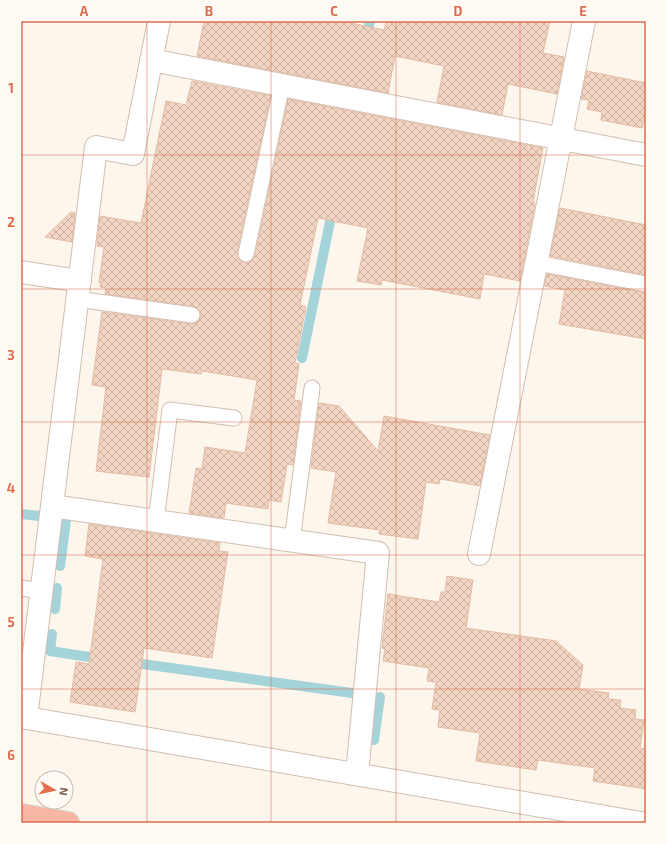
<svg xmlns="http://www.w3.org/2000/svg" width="667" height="844" font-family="'Exo 2',sans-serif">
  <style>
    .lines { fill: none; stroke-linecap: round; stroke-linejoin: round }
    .stream { stroke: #a5d3da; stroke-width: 10 }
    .building { fill: url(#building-cross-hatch); stroke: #e6bba3 }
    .service-casing { stroke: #d1beb0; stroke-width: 17 }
    .minor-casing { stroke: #d1beb0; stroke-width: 24 }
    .motorway-casing { stroke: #dad1cd; stroke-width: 24 }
    .service { stroke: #fff; stroke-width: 15 }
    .minor { stroke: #fff; stroke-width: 22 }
    .motorway { stroke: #f7b7a3; stroke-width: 22 }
    .grid { fill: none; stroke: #dc6d51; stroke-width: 1; stroke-opacity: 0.55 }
    .neatline { fill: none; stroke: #dc6d51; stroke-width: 1.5 }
    .grid-label { font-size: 13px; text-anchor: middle; font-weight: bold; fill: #dc6d51 }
  </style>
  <defs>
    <pattern id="building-cross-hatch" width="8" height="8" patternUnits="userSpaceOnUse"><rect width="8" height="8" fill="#f3d5c3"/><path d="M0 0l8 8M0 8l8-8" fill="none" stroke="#cab0a1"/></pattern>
  </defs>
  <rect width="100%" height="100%" fill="#fdf6ec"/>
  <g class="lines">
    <path class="stream" d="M366 40 370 21
      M302 358 333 207
      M21 514 39 516
      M60 566 66 520
      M55 609 57 588
      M52 634 50 651 102 659
      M128 662 352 693
      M374 740 380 697"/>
  </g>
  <path class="building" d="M204 21H341L384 30 386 21H550L543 53 564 57 557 94 508 84 502 115 437 102 444 66 395 56 388 93 197 56Z
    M587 71 646 83V109L642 128 601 120 602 112 587 109 589 100 581 99Z
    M192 81 271 96 237 252 240 260 245 263 252 260 255 256 288 99 543 148 533 202 535 203 520 281 484 274 480 299 382 280 381 285 357 281 368 228 318 218 300 305 306 307 295 363 299 364 294 400 301 401 293 465 287 464 281 502 269 500 268 509 226 503 224 518 189 513 196 468 202 469 205 447 245 453 257 380 202 371 201 374 162 369 149 477 96 471 106 387 92 385 102 312 191 324 196 323 201 317 200 311 193 306 105 294 106 288 100 287 101 283H99L104 247 97 246 100 216 141 223 166 101 186 105Z
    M560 208 646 225V275L550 256Z
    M71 212 75 213 72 242 45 237Z
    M547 274 646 293V339L559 324 565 290 544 286Z
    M319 403 339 406 378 451 384 416 490 435 480 486 440 479 439 484 426 482 418 539 379 534 380 530 328 523 336 472 311 468Z
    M89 524 220 543 219 551 228 552 212 658 144 648 135 712 70 702 76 662 89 664 103 559 85 556Z
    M447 576 473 580 466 628 556 641 583 665 579 689 609 693 608 699 621 700 620 708 636 710 635 719 644 720 640 748 646 749V789L593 781 595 768 538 760 536 770 476 761 480 733 438 727 440 710 432 709 436 682 427 681 429 668 383 661 385 649 382 648 388 594 439 602 441 592H445Z"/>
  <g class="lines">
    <defs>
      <path id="service" d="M246 254 282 85
        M537 263 646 284
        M77 299 192 315
        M156 521 170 410 234 418
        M292 541 312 388
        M21 588 42 591"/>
      <path id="minor" d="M151 60 646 155
        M21 272 80 281
        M52 506 378 553 357 774
        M479 554 584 21
        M21 717 641 823
        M26 718 96 147 133 154 159 21"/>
      <path id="motorway" d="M21 815 68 823"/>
    </defs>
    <use href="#service" class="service-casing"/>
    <use href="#minor" class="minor-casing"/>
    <use href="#motorway" class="motorway-casing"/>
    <use href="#service" class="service"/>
    <use href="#minor" class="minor"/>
    <use href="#motorway" class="motorway"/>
  </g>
  <path class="grid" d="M147 21V823M271 21V823M396 21V823M520 21V823M21 155H646M21 289H646M21 422H646M21 555H646M21 689H646"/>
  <rect width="667" height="844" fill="none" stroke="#fffaf3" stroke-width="44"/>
  <g transform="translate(54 790) rotate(99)"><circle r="19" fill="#fffaf3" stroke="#cabbb1"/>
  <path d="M0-3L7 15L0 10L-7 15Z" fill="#e76f51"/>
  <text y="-6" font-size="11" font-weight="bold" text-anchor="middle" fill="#7a5c4d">N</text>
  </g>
  <rect x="22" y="22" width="623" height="800" class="neatline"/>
  <g class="grid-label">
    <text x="84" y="16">A</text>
    <text x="209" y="16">B</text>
    <text x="334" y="16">C</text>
    <text x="458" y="16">D</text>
    <text x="583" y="16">E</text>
    <text x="11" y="93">1</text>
    <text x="11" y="227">2</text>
    <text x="11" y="360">3</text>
    <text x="11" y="493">4</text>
    <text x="11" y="627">5</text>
    <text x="11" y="760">6</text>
  </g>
</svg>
